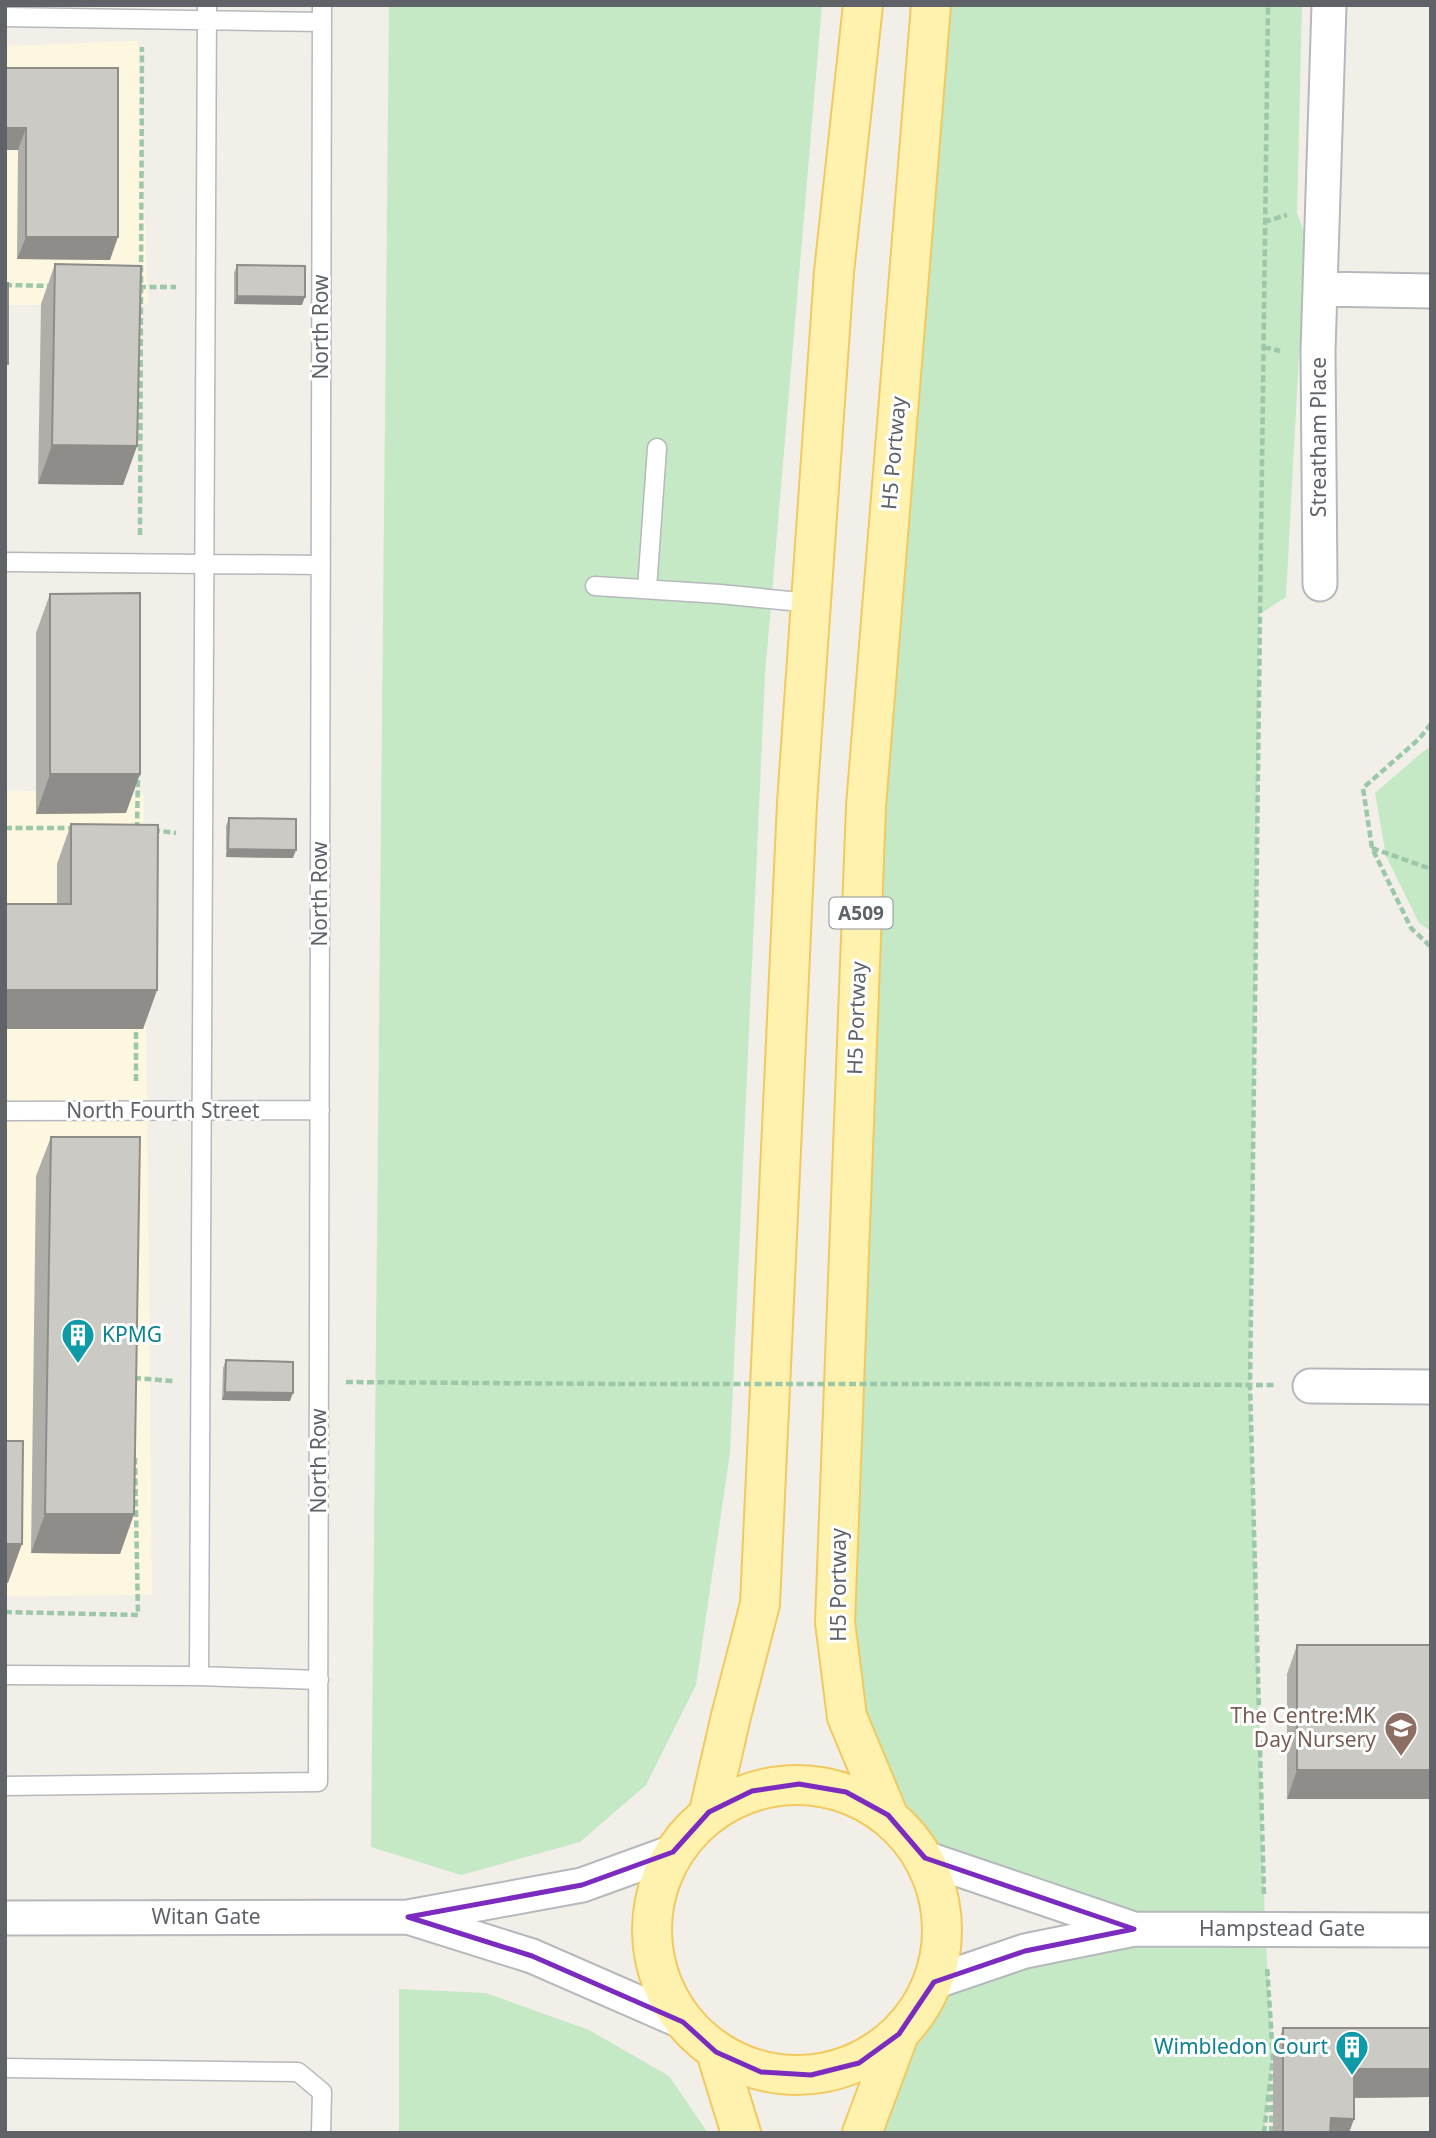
<svg xmlns="http://www.w3.org/2000/svg" width="1436" height="2138" font-family="'Noto Sans',sans-serif">
  <style>
    .commercial { fill: #fef7e0 }
    .green { fill: #c5e8c5 }
    .lines { fill: none; stroke-linecap: round; stroke-linejoin: round }
    .lane-casing { stroke: #b5b8bc; stroke-width: 21 }
    .street-casing { stroke: #b5b8bc; stroke-width: 37 }
    .primary-casing { stroke: #f2c960; stroke-width: 42 }
    .path { stroke: #9cc7a9; stroke-width: 4.5; stroke-dasharray: 7 3.5; stroke-linecap: butt }
    .lane { stroke: #fff; stroke-width: 18 }
    .street { stroke: #fff; stroke-width: 33 }
    .primary { stroke: #fff2af; stroke-width: 38 }
    .path-bridge { stroke: #9cc7a9; stroke-width: 4.5; stroke-dasharray: 7 3.5; stroke-linecap: butt }
    .wall { fill: #afaea9 }
    .shaded-wall { fill: #8f8d8a }
    .building { fill: #cccac5; stroke: #8f8d8a; stroke-width: 2 }
    .marked { fill: none; stroke: #7b2cbf; stroke-width: 5; stroke-linejoin: round }
    .labels { text-anchor: middle; stroke-width: 6; stroke-linejoin: round; paint-order: stroke }
    .shield { fill: #fff; stroke: #8f9295; stroke-width: 2 }
    .shield-label { font-size: 19px; font-weight: bold; fill: #5f6368 }
    .street-label { font-size: 21px; fill: #5f6368; stroke: #fff }
    .culture-label { font-size: 21px; fill: #0d838f; stroke: #fff; text-anchor: start }
    .education-label { font-size: 21px; fill: #785e54; stroke: #fff; text-anchor: end }
  </style>
  <rect width="100%" height="100%" fill="#f1efe8"/>
  <path class="commercial" d="M138 41 148 304 5 305V46Z
    M5 790 144 795 152 1595 5 1596Z"/>
  <path class="green" d="M389 5H822L765 675 730 1453 696 1685 646 1785 580 1842 461 1875 371 1847Z
    M947 5H1302L1297 213 1311 250 1305 324 1299 355 1286 597 1260 614 1250 1385 1265 1929 1273 2057 1264 2133H862L899 2034 919 2010 934 1982 1132 1930 925 1858 908 1835 888 1815 847 1717 850 1208Z
    M1431 748V931L1419 923 1386 856 1375 793 1425 750Z
    M399 1989 486 1993 589 2030 669 2076 708 2133H399Z"/>
  <g class="lines">
    <defs>
      <path id="lane" d="M5 17 322 22
        M5 562 321 565
        M595 586 720 594 810 603
        M647 589 657 448
        M5 1111 320 1110
        M5 1675 199 1676 319 1680
        M199 1676 207 5
        M5 1786 318 1782 322 5
        M5 2068 298 2072 322 2092 321 2133"/>
      <path id="street" d="M1320 289 1431 291
        M1320 584 1318 351 1329 5
        M1310 1386 1431 1387
        M925 1858 1131 1928
        M5 1918 408 1917 582 1885 673 1852
        M411 1918 532 1956 683 2022
        M934 1982 1025 1951 1134 1929 1431 1930"/>
      <path id="primary" d="M652 1930a145 145 0 1 1 290 0a145 145 0 1 1-290 0Z
        M709 1812 731 1716 760 1604 797 803 834 272 863 5
        M888 1815 847 1717 835 1622 866 806 931 5
        M716 2052 741 2133
        M862 2133 899 2034"/>
    </defs>
    <use href="#lane" class="lane-casing"/>
    <use href="#street" class="street-casing"/>
    <use href="#primary" class="primary-casing"/>
    <path class="path" d="M1264 222 1287 215
      M5 285 53 286
      M139 287H176
      M1264 347 1280 351
      M140 535 142 47
      M1431 724 1419 739 1363 788 1372 848 1411 928 1431 947
      M5 828H74
      M137 829 138 775
      M153 830 176 833
      M1372 848 1431 869
      M136 1081V1024
      M134 1378 173 1381
      M346 1382 618 1384
      M983 1384 1274 1385
      M5 1612 138 1615 135 1458
      M1264 1894 1250 1385 1268 5
      M1264 2133 1273 2057 1267 1966
      M1271 2133 1272 2082"/>
    <use href="#lane" class="lane"/>
    <use href="#street" class="street"/>
    <use href="#primary" class="primary"/>
    <path class="path-bridge" d="M618 1384H983"/>
  </g>
  <path class="wall" d="M5 68 110 260 17 259 18 150Z
    M55 264 137 446 123 485 38 484 41 304Z
    M237 265 302 305 234 304V273Z
    M50 594 126 813 36 814V633Z
    M229 818 293 858 226 857V826Z
    M71 824 157 990 143 1029 57 904V864Z
    M51 1137 134 1514 120 1554 31 1553 36 1176Z
    M226 1360 290 1401 222 1400 223 1368Z
    M1297 1645H1431V1799H1287V1674Z
    M1283 2028 1431 2097 1354 2098 1349 2133H1273V2057Z"/>
  <path class="shaded-wall" d="M5 128H26L18 150H5Z
    M26 237H118L110 260 17 259Z
    M237 296 305 297 302 305 234 304Z
    M52 445 137 446 123 485 38 484Z
    M50 774H140L126 813 36 814Z
    M228 849 296 850 293 858 226 857Z
    M5 990H157L143 1029H5Z
    M225 1392 293 1393 290 1401 222 1400Z
    M45 1514H134L120 1554 31 1553Z
    M5 1544H22L8 1583H5Z
    M1297 1770H1431V1799H1287Z
    M1354 2069H1431V2097L1343 2098Z
    M1331 2118 1354 2119 1349 2133H1326Z"/>
  <path class="building" d="M5 68H118V237H26V128H5Z
    M55 264 141 266 137 446 52 445Z
    M237 265 305 266V297L237 296Z
    M5 283H8V364H5Z
    M140 593V774H50V594Z
    M229 818 296 819V850L228 849Z
    M71 824 158 825 157 990H5V904H71Z
    M51 1137H140L134 1514H45Z
    M226 1360 293 1362V1393L225 1392Z
    M5 1441H23L22 1544H5Z
    M1297 1645H1431V1770H1297Z
    M1283 2028H1431V2069H1354V2119L1331 2118 1330 2133H1283Z"/>
  <path class="marked" d="M799 1784 846 1792 888 1815 925 1858 1134 1929 1025 1951 934 1982 899 2034 859 2063 811 2075 761 2072 716 2052 683 2022 532 1956 408 1917 582 1885 673 1852 709 1812 752 1791Z"/>
  <defs>
    <symbol id="building-pin" viewBox="-11 -11 22 30"><path d="M0 17L-7.5 6A9.5 9.5 0 1 1 7.5 6Z" fill="#0f9aa8" stroke="#fff"/><path d="M-4-6H4V6H1V3H-1V6H-4ZM-2.5-4.3h1.7v1.8h-1.7ZM.8-4.3h1.7v1.8H.8ZM-2.5-1h1.7V.8h-1.7ZM.8-1h1.7V.8H.8Z" fill="#fff"/></symbol>
    <symbol id="school-pin" viewBox="-11 -11 22 30"><path d="M0 17L-7.5 6A9.5 9.5 0 1 1 7.5 6Z" fill="#8d6e63" stroke="#fff"/><path d="M0-5L7-2L0 1L-7-2ZM-4 1L0 2.5L4 1V4Q0 6-4 4Z" fill="#fff"/></symbol>
  </defs>
  <g fill-rule="evenodd">
    <use href="#building-pin" x="59" y="1316" width="38" height="52"/>
    <use href="#school-pin" x="1382" y="1709" width="38" height="52"/>
    <use href="#building-pin" x="1333" y="2028" width="38" height="52"/>
  </g>
  <g class="labels">
    <rect class="shield" x="829.5" y="897.5" width="63" height="31" rx="5"/>
    <g class="shield-label">
      <text x="861" y="920">A509</text>
    </g>
    <g class="street-label">
      <text transform="translate(321 327) rotate(-90)" y="7">North Row</text>
      <text transform="translate(1319 437) rotate(-90)" y="7">Streatham Place</text>
      <text transform="translate(894 453) rotate(-85)" y="7">H5 Portway</text>
      <text transform="translate(320 894) rotate(-90)" y="7">North Row</text>
      <text transform="translate(857 1018) rotate(-88)" y="7">H5 Portway</text>
      <text x="163" y="1118">North Fourth Street</text>
      <text transform="translate(319 1461) rotate(-90)" y="7">North Row</text>
      <text transform="translate(839 1585) rotate(-90)" y="7">H5 Portway</text>
      <text x="206" y="1924">Witan Gate</text>
      <text x="1282" y="1936">Hampstead Gate</text>
    </g>
    <g class="culture-label">
      <text x="102" y="1342">KPMG</text>
      <text x="1328" y="2054" text-anchor="end">Wimbledon Court</text>
    </g>
    <g class="education-label">
      <text x="1376" y="1723">The Centre:MK<tspan x="1376" dy="24">Day Nursery</tspan></text>
    </g>
  </g>
  <rect width="1436" height="2138" fill="none" stroke="#5f6368" stroke-width="14"/>
</svg>
